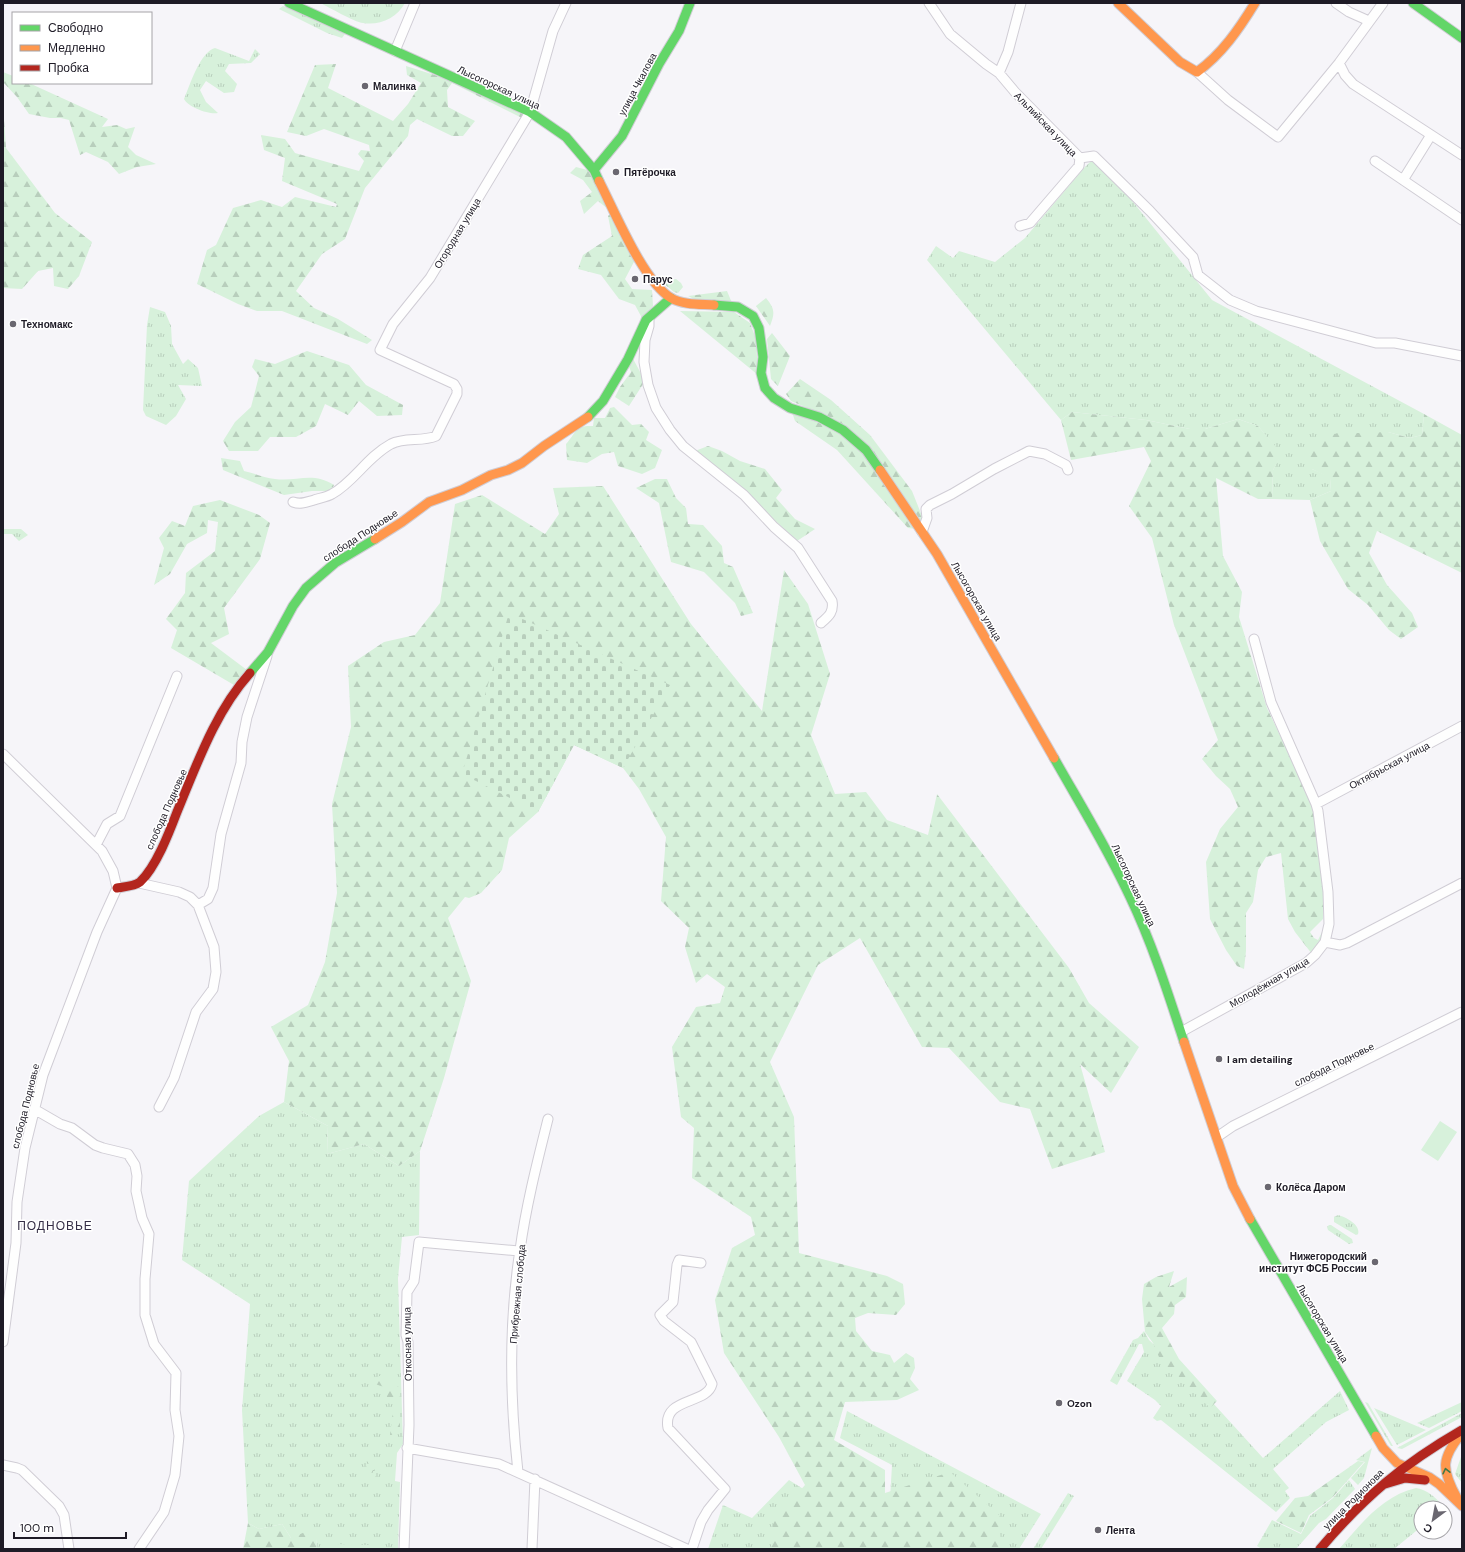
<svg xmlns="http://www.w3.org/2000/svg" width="1465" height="1552" font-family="'DM Sans',sans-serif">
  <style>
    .grass { fill: url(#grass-tufts) }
    .forest { fill: url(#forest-firs) }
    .cemetery { fill: url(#cemetery-stones) }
    .park { fill: url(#park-crowns) }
    .garden { fill: #d7f1db }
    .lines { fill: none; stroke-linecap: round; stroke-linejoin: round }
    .street-casing { stroke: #d0cdd5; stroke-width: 11 }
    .fast-casing { stroke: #d0cdd5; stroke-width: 11 }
    .slow-casing { stroke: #d0cdd5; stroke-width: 11 }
    .jam-casing { stroke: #d0cdd5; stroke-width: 11 }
    .street { stroke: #fefefe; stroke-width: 9 }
    .fast { stroke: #63d668; stroke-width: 9 }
    .slow { stroke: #ff974d; stroke-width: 9 }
    .jam { stroke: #b3261e; stroke-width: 9 }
    .oneway { stroke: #407847 }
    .poi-dot { fill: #6a6770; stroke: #fff; stroke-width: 1.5 }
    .labels { text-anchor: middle; stroke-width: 3; stroke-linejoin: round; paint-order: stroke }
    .street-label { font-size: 10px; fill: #1e1b26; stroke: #fff }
    .poi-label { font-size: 10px; font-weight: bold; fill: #1e1b26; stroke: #fff; text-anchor: start }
    .quarter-label { font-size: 12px; letter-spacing: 1px; fill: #352e46; stroke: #fff }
  </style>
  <defs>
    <pattern id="grass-tufts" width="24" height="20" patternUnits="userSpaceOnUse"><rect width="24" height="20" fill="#d7f1db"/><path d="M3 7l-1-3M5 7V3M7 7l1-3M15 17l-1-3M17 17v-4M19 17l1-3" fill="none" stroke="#b8cebc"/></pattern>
    <pattern id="forest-firs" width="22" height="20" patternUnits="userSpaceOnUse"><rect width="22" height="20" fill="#d7f1db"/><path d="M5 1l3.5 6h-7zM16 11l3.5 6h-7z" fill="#b8cebc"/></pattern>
    <pattern id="cemetery-stones" width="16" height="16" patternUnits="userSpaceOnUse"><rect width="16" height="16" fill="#d7f1db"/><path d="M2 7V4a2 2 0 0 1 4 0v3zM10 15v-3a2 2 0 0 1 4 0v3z" fill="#b8cebc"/></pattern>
    <pattern id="park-crowns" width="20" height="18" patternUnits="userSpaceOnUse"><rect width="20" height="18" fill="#d7f1db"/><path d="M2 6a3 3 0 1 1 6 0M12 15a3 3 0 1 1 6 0" fill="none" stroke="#b8cebc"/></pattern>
  </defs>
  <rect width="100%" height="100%" fill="#f6f5f9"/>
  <path class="grass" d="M320 3H405C397 18 379 26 363 23 354 22 329 7 320 3Z
    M283 6 345 34 342 38 327 33 279 9Z
    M215 48 249 61 255 49 260 54 251 63 229 64 225 71 237 84 234 92 224 93 206 81 200 90 206 102 218 113C209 115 188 107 184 99 190 85 200 52 215 48Z
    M1096 156 1212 300 1424 414 1422 435 1410 438 1388 432 1312 469 1330 477 1331 491 1310 500 1272 499 1273 470 1281 454 1258 426 1238 419 1205 429H1190L1146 420 1072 412 1061 420 927 260 936 246 953 258 959 251 995 262 1025 238 1084 168Z
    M150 307 165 312 171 326 172 344 183 364 188 359 198 368 202 386 178 385 186 399 176 416 166 425 146 416 143 410 147 325Z
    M3 529H21L28 535 19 541 12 534H3Z
    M284 1102 328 1126 327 1154 364 1144 399 1166 420 1151 419 1235 402 1237 398 1278 403 1444 397 1453 395 1481 400 1482 398 1549H316L317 1539 291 1538 282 1524 259 1529 248 1523 242 1410 250 1304 182 1260 189 1181 259 1116Z
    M1338 1215C1346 1217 1361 1225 1358 1234L1356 1235 1334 1222V1217Z
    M1329 1225H1331L1352 1239 1353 1243 1349 1244 1328 1230 1327 1227Z
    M1144 1331 1149 1340 1192 1380 1263 1458 1340 1391 1349 1410 1326 1422 1273 1469 1289 1488 1285 1491 1290 1498 1276 1512 1161 1420 1157 1421 1153 1418 1161 1406 1155 1400 1127 1381 1144 1352 1142 1344H1139L1117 1385 1110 1381 1133 1340 1138 1338Z
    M1365 1402 1368 1403 1393 1446H1391Z
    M1462 1402V1411L1429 1428 1417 1423Z
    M1374 1408 1426 1430 1397 1445Z
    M847 1411 1041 1514 1019 1549H708L723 1505 752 1518 789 1480 813 1495 890 1499 892 1465 840 1438Z
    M1462 1413V1417L1402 1449 1397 1448Z
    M1372 1448 1364 1478 1358 1485 1351 1478 1365 1462 1356 1460Z
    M1462 1454V1483L1455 1474Z
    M1349 1480 1355 1489 1326 1519 1319 1523 1296 1549H1262L1257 1546 1272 1520 1301 1534 1310 1516 1333 1498Z
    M1416 1488C1429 1490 1436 1499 1445 1507L1421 1508V1527L1394 1549H1339C1361 1524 1382 1496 1416 1488Z
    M1068 1493 1074 1496 1041 1549H1033Z"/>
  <path class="forest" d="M336 64 328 88 393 121 408 104 421 83 407 75 406 66 454 81 522 112V118L452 83 447 90 448 107 475 121 463 136H452L417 119 410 125 408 136 365 188 345 239 322 254 296 291 314 308 338 319 372 340 367 344 282 311H257L238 304 197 284 207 250 216 245 233 208 261 200 282 207 295 197 336 207 337 204 282 181 285 158 264 150 261 135 285 139 295 153 359 171 364 161 358 154 361 150 370 151 369 145 324 129 306 136 287 132 315 65Z
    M3 72 13 76V83H29L108 119 102 127 117 125 126 129 135 127 128 147 136 155 156 164 137 167 119 174 108 162 86 152 80 155 69 120 61 118H50L29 114 17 97 3 82Z
    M3 104 6 148 55 213 92 242 79 276 68 289 54 286 53 268 38 271 22 289 3 288Z
    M576 167 591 171 608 209 598 201 584 214 580 201 592 192 583 180 570 173Z
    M612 212 636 258 625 279 632 289 652 290 653 306 642 318 635 305 619 299 601 275 578 269 583 255 612 236 608 216Z
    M676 279 681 283 683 287 678 293 674 292 662 282Z
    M727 291 732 303 698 301 688 296Z
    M766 298C775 309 775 313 770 326L756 306Z
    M680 311 734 312 750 323 756 339 758 375Z
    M772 333 790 356 778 386 771 379 767 339Z
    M307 351 349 365 366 385 403 405 402 415 377 416 359 401 348 415 325 404 316 426 296 437H270L258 451H229L223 441 235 422 251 407 259 376 252 367 255 359 275 364Z
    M631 355 645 381 629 406 615 397 620 387 631 372 628 363Z
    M800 379 831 400 870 435 912 491 924 521H918L858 437 822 414 791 401 786 394Z
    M614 407 632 425 641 424 649 432 646 440 662 450 655 468 642 474 618 466 614 452 602 454 587 463 567 460 566 444C576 433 575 425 593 426L594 418H605L610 408Z
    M792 412 803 415 839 433 863 452 917 529 908 528 837 450 795 421Z
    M1072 412 1146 420 1190 429H1205L1238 419 1258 426 1282 454 1273 470 1272 499H1258L1216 478 1223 556 1242 592 1239 617 1267 708 1314 806 1324 891 1323 919 1310 932 1314 938 1318 940 1325 926 1322 943 1312 954 1295 932 1288 919 1281 853 1266 857 1258 870 1253 902 1246 913V951L1244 969 1237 966 1226 950 1210 919 1206 862 1220 829 1238 807 1230 789 1216 776 1202 759 1218 740 1174 625 1152 538 1129 506 1151 461 1144 447 1071 460 1061 420Z
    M1424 414 1462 435V573L1377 531 1369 553 1387 585 1412 613 1418 627 1401 639 1389 630 1368 605 1348 589 1320 541 1310 500 1331 491 1330 478 1312 469 1306 453 1328 434 1388 432 1410 438 1422 435Z
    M708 446 722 451 740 461 765 469 782 490 776 498 795 519 815 529 797 541 742 490 695 451Z
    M221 458 240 461 244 471C254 473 265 478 275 479 297 482 312 471 334 485L331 491H312L284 495 223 470Z
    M655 479H667L676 498 686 508 688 524 703 525 722 546 724 563 733 567 753 613 741 616 735 603 704 572 671 562 659 503 636 488Z
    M603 486 691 624 762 711 784 570 808 604 830 674 811 735 835 794 866 792 887 820 928 835 937 794 1069 968 1089 1003 1139 1047 1111 1093 1080 1064 1105 1152 1052 1169 1030 1109 1000 1102 949 1048 922 1047 860 938 818 965 770 1062 794 1117 799 1253 887 1276 903 1284 905 1304 896 1315 868 1313 855 1318 856 1331 872 1351 890 1355 894 1363 906 1353 914 1358 915 1368 910 1379 919 1390 897 1400 845 1402 834 1440 885 1470V1493L950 1472 999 1515 1001 1549H772L773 1521 805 1485 779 1437 724 1353 715 1300 732 1248 755 1235 751 1217 692 1178 694 1128 681 1117 672 1047 696 1007 720 1003 725 987 707 974 696 983 685 947 689 928 661 901 666 837 639 789 623 768 574 745 538 812 509 838 502 870 481 893 469 898 465 897 448 918 471 981 444 1078 420 1151 399 1166 364 1144 327 1154 328 1126 284 1102 289 1061 271 1027 308 1005 325 962 337 893 332 804 351 727 348 666 384 642 415 635 440 603 455 504 482 495 545 534 559 514 553 488Z
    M220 500 259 515 270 523 260 559 224 608 229 634 211 643 247 670 234 685 171 648 177 630 166 619 185 593 186 573 215 551 218 522 208 520 207 533 187 544 170 574 154 585 164 548 159 538 172 521 185 526 193 506Z
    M1174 1271 1169 1287 1187 1277 1186 1297 1175 1305 1174 1314 1162 1328 1179 1359 1217 1401 1210 1408 1178 1376 1162 1364 1153 1343 1145 1332 1142 1299 1144 1284 1156 1277Z
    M382 1375 398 1386 400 1396 389 1404 384 1387 372 1383V1379Z
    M393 1411 400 1412V1434L390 1435Z
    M1358 1461 1364 1462 1332 1498 1309 1515 1301 1533 1276 1521 1295 1498 1308 1496Z
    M248 1523 259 1529 282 1524 291 1538 305 1532 317 1539 316 1549H243Z"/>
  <path class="cemetery" d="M509 613 670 685 623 768 574 745 538 812 462 774Z"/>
  <path class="park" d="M367 1459 375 1460V1479L366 1478Z"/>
  <path class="garden" d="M1440 1121 1457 1132 1438 1161 1421 1150Z
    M336 1544 368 1545V1549H336Z"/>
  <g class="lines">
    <defs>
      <path id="street" d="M929 3 950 34 986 64 999 73 1015 92 1080 158 1079 166 1030 223 1020 226
        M1336 3 1349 12 1369 21
        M395 51 415 3
        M1339 63 1345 75 1353 84 1462 155
        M1197 72 1228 100 1278 137 1339 63 1383 3
        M999 73 1008 52 1021 3
        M1080 158 1094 156 1150 211 1193 257 1198 275 1230 300 1256 311 1376 343H1395L1462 356
        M1375 161 1462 220
        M1403 180 1431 135
        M649 318V326L645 340 644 362 648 385 656 408 670 430 683 446 744 495 774 527 798 548 832 601C834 612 829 616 821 623
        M293 502C301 505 307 502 314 500 320 498 327 497 332 494 354 482 367 457 391 444 405 437 422 442 436 436L457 394V389L454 384 380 350 393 324 430 278 530 112 553 31 566 3
        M922 532 927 518 926 509 930 505 952 494 994 469 1029 451 1045 454 1066 465 1068 470
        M3 754 102 851 113 871 117 888 97 932 43 1075 25 1148 17 1202 16 1243 3 1342
        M1316 804 1462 726
        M96 845 107 824 120 816 177 676
        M139 883 179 892 190 897 198 905 214 947 216 972 213 989 196 1012 174 1078 159 1107
        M198 905 208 899 213 888 221 834 241 763 242 742 247 717 267 656
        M1325 942 1340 945 1347 943 1462 883
        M1181 1032 1306 963 1315 955 1325 942 1329 924 1328 892 1318 811 1316 804 1271 702 1254 639
        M34 1109 60 1124 72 1128 95 1145 103 1148 128 1154 135 1165 137 1176 136 1191 142 1218 149 1234 145 1279V1315L154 1344 176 1373 175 1410 179 1436 175 1475 164 1512 139 1549
        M1217 1137 1233 1126 1462 1012
        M407 1448 499 1464 687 1549
        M3 1465 17 1468 22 1470 59 1506 64 1515 69 1549
        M518 1472C510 1401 509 1321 520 1250 526 1206 537 1163 548 1119
        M404 1549 409 1425 408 1342 406 1335 407 1292 414 1281 419 1242 519 1251
        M532 1549 535 1479
        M692 1549 701 1522 708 1510 725 1489 668 1428C662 1397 707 1405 712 1384L691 1342 664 1321 660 1315 673 1302 677 1265 679 1260 701 1263"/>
      <path id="fast" d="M289 3 530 112 566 137 594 170 599 181
        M1413 3 1462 38
        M594 170 622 136 659 64 679 31 690 3
        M714 305 738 307 753 316 759 328 763 357 761 373 765 388 774 398 790 408 819 417 843 430 866 450 880 470
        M588 417 603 401 628 359 646 320 671 298
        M250 673 268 652 293 606 306 588 335 563 375 539
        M1054 758C1080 804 1108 849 1130 897 1152 943 1168 993 1184 1042
        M1250 1219 1376 1436"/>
      <path id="slow" d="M1118 3 1180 62 1197 72C1222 54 1239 29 1255 3
        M599 181C615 212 643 281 671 298 683 305 700 304 714 305
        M880 470 937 554 1054 758
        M375 539 402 522 429 502 462 490 491 475 508 470 522 463 544 446 588 417
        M1184 1042 1233 1186 1250 1219
        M1376 1436 1383 1448 1397 1463 1429 1477 1439 1484 1462 1506
        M1457 1498C1441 1469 1441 1458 1462 1433"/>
      <path id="jam" d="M117 888C123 887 135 886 140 882 156 867 169 833 177 812 197 764 215 712 250 673
        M1385 1484 1405 1478 1425 1480
        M1320 1549C1364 1497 1403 1464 1462 1430"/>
    </defs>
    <use href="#street" class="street-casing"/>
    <use href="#fast" class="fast-casing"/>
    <use href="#slow" class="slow-casing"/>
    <use href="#jam" class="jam-casing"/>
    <use href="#street" class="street"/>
    <use href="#fast" class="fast"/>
    <use href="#slow" class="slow"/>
    <use href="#jam" class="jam"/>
  </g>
  <defs><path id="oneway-chevron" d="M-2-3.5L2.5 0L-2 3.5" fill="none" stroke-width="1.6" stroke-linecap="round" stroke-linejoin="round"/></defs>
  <use class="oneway" href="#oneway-chevron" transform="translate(1446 1471) rotate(-103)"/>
  <g class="poi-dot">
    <circle cx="365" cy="86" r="4"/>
    <circle cx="616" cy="172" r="4"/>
    <circle cx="635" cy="279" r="4"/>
    <circle cx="13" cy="324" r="4"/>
    <circle cx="1219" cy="1059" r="4"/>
    <circle cx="1268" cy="1187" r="4"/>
    <circle cx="1375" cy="1262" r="4"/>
    <circle cx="1059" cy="1403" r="4"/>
    <circle cx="1098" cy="1530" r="4"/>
  </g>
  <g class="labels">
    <g class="street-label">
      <text transform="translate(637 84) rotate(-62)" y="4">улица Чкалова</text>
      <text transform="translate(499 87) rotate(25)" y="4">Лысогорская улица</text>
      <text transform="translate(1046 124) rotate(46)" y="4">Альпийская улица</text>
      <text transform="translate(457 233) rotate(-59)" y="4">Огородная улица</text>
      <text transform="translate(360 535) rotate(-33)" y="4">слобода Подновье</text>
      <text transform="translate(977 601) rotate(60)" y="4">Лысогорская улица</text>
      <text transform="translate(1389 765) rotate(-28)" y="4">Октябрьская улица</text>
      <text transform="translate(166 809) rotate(-66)" y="4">слобода Подновье</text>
      <text transform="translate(1134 885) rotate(65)" y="4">Лысогорская улица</text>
      <text transform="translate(1269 982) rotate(-30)" y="4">Молодёжная улица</text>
      <text transform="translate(1334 1064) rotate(-26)" y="4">слобода Подновье</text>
      <text transform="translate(25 1106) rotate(-76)" y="4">слобода Подновье</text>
      <text transform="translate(517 1294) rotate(-85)" y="4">Прибрежная слобода</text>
      <text transform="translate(1323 1323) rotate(59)" y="4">Лысогорская улица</text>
      <text transform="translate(407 1344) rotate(-91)" y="4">Откосная улица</text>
      <text transform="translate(1353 1499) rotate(-45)" y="4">улица Родионова</text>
    </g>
    <g class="poi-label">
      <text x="373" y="90">Малинка</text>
      <text x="624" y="176">Пятёрочка</text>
      <text x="643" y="283">Парус</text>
      <text x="21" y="328">Техномакс</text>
      <text x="1227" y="1063">I am detailing</text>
      <text x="1276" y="1191">Колёса Даром</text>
      <text x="1367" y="1260" text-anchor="end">Нижегородский<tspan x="1367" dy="12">институт ФСБ России</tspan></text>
      <text x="1067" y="1407">Ozon</text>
      <text x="1106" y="1534">Лента</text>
    </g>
    <g class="quarter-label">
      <text x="55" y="1230">ПОДНОВЬЕ</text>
    </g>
  </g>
  <rect width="1465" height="1552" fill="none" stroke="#1e1b26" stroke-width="8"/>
  <rect x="12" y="12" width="140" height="72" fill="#ffffff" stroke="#a5a4a8"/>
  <rect x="20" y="25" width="20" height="6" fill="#63d668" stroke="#a5a4a8"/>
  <text x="48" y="32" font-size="12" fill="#1e1b26">Свободно</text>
  <rect x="20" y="45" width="20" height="6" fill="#ff974d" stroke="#a5a4a8"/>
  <text x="48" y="52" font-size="12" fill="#1e1b26">Медленно</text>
  <rect x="20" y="65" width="20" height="6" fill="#b3261e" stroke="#a5a4a8"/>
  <text x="48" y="72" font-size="12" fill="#1e1b26">Пробка</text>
  <g transform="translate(1433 1520) rotate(212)"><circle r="19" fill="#ffffff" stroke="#a5a4a8"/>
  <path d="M0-3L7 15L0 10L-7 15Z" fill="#6a6770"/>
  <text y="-6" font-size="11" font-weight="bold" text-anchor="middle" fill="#1e1b26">С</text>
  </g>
  <path d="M14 1532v6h112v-6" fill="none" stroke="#1e1b26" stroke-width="2"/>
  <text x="20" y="1532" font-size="12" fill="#1e1b26" stroke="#ffffff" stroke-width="3" paint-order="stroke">100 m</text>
</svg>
